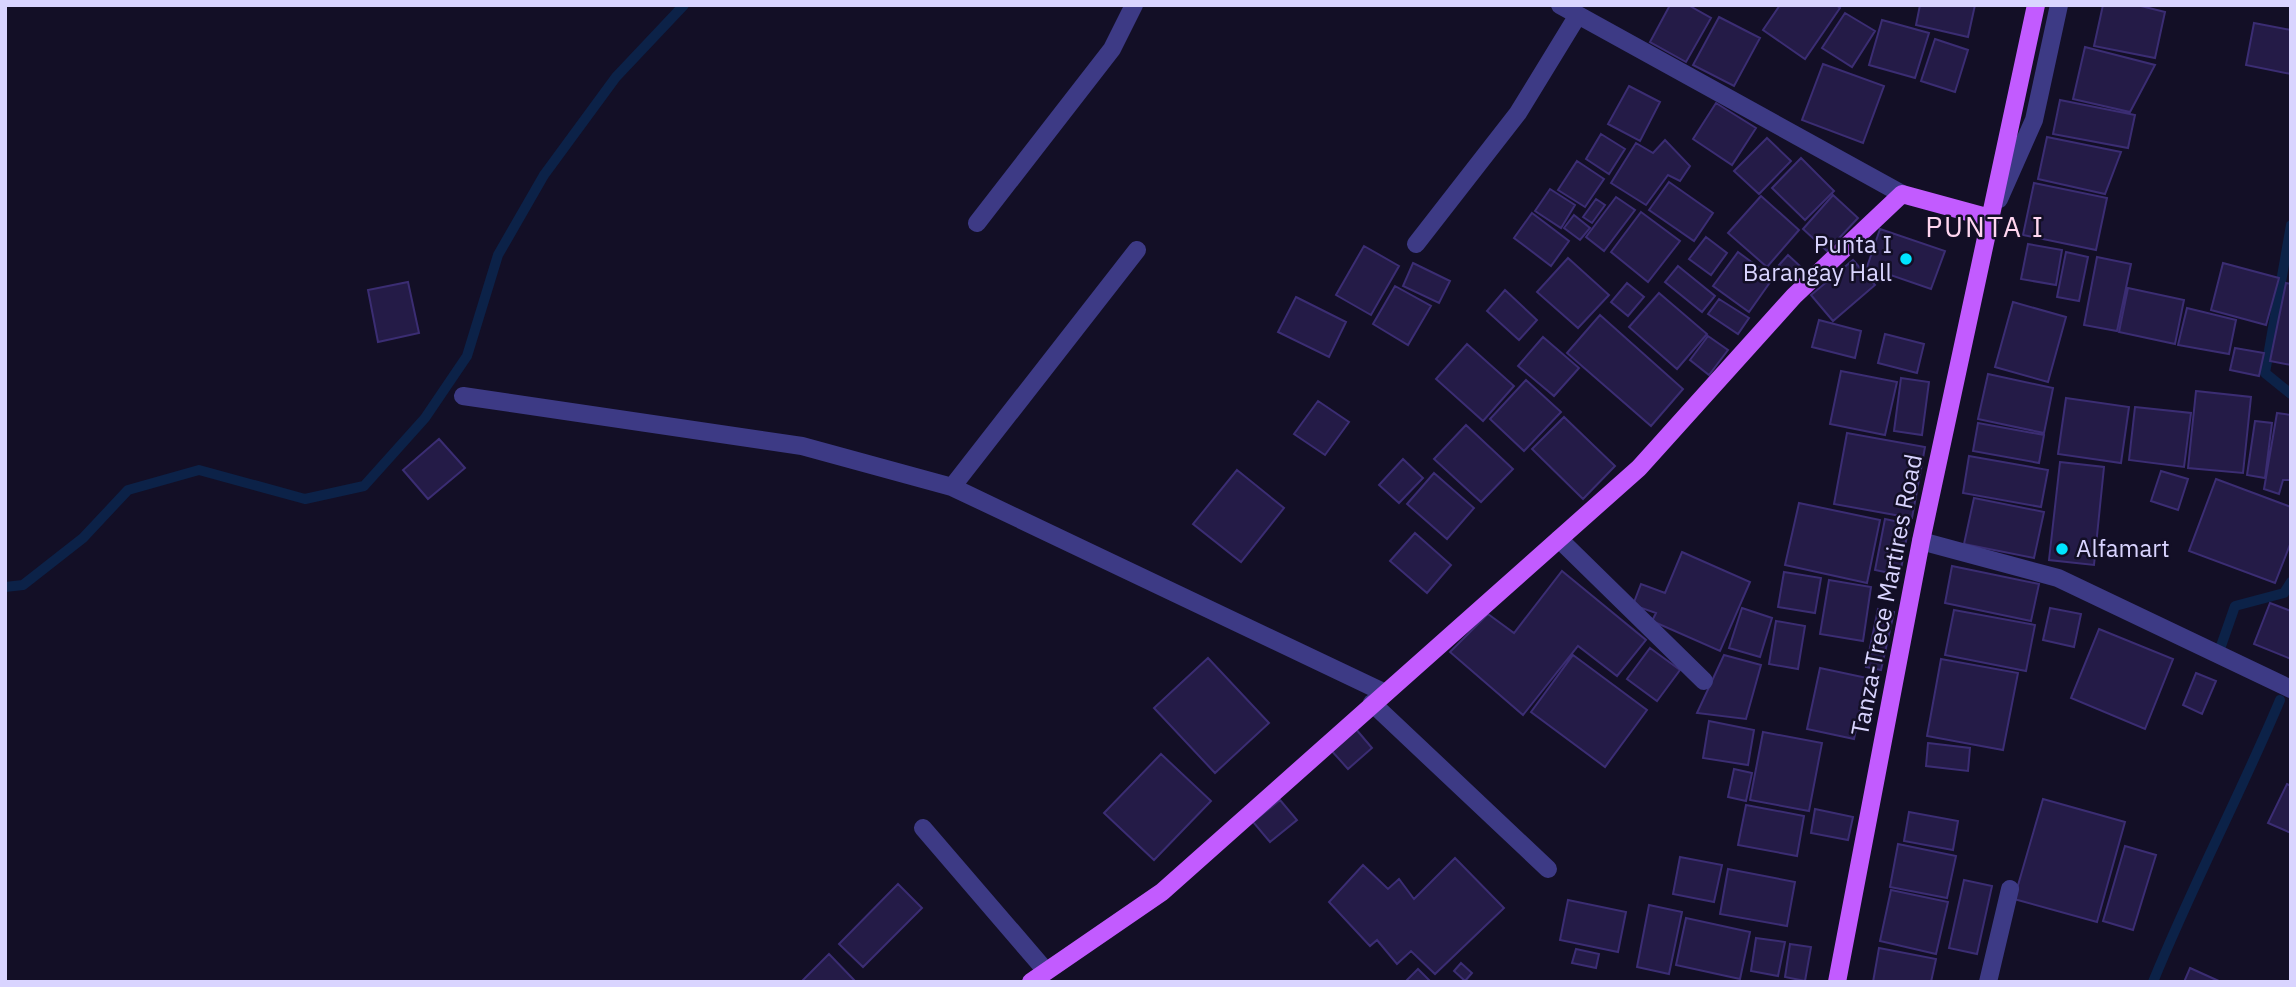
<svg xmlns="http://www.w3.org/2000/svg" width="2296" height="987" font-family="'IBM Plex Sans',sans-serif">
  <style>
    .lines { fill: none; stroke-linecap: round; stroke-linejoin: round }
    .stream { stroke: #0c2248; stroke-width: 10 }
    .building { fill: #241b47; stroke: #3b2d73; stroke-width: 2 }
    .minor { stroke: #3d3a85; stroke-width: 18 }
    .major { stroke: #c25bff; stroke-width: 18 }
    .poi-dot { fill: #00e5ff; stroke: #130f26; stroke-width: 2.5 }
    .labels { text-anchor: middle; stroke-width: 5; stroke-linejoin: round; paint-order: stroke }
    .poi-label { font-size: 24px; fill: #d9d4ff; stroke: #130f26; text-anchor: end }
    .street-label { font-size: 24px; fill: #d9d4ff; stroke: #130f26 }
    .quarter-label { font-size: 28px; letter-spacing: 2px; fill: #ffd6f0; stroke: #130f26 }
  </style>
  <rect width="100%" height="100%" fill="#130f26"/>
  <g class="lines">
    <path class="stream" d="M2291 225 2265 373 2291 394
      M5 587 23 585 83 538 128 490 199 470 305 499 364 486 425 418 467 356 498 255 544 175 616 77 684 5
      M2221 646 2235 606 2284 593 2291 582
      M2153 982C2192 886 2240 795 2280 700"/>
  </g>
  <path class="building" d="M1670 5H1688L1711 18 1686 62 1650 42Z
    M1780 5H1836L1840 8 1805 59 1763 30Z
    M1920 5H1975L1968 37 1916 25Z
    M2103 5H2137L2165 12 2155 58 2094 46Z
    M1845 13 1875 31 1852 67 1822 48Z
    M1719 17 1760 38 1734 86 1693 65Z
    M1882 20 1929 33 1915 78 1869 65Z
    M2254 23 2291 30V74L2246 65Z
    M1935 39 1968 50 1955 92 1921 81Z
    M2085 47 2155 65 2130 112 2073 99Z
    M1823 64 1884 86 1863 143 1802 120Z
    M1629 86 1660 102 1640 141 1608 124Z
    M2060 100 2135 115 2128 148 2053 134Z
    M1716 103 1756 128 1732 165 1693 139Z
    M1601 134 1625 149 1609 174 1586 159Z
    M2047 137 2121 152 2105 194 2038 179Z
    M1767 138 1791 161 1759 194 1734 171Z
    M1665 140 1690 166 1680 181 1668 175 1646 205 1611 183 1636 143 1653 153Z
    M1801 158 1834 191 1805 220 1772 188Z
    M1577 161 1604 179 1585 207 1558 190Z
    M1669 182 1713 213 1694 241 1649 210Z
    M2034 183 2107 198 2096 250 2023 235Z
    M1550 189 1575 205 1561 228 1535 211Z
    M1833 195 1858 218 1827 251 1803 229Z
    M1761 196 1799 230 1767 267 1728 233Z
    M1616 197 1635 210 1604 251 1586 237Z
    M1596 199 1605 205 1592 223 1583 217Z
    M1641 212 1680 241 1648 282 1611 252Z
    M1532 213 1569 241 1551 266 1514 238Z
    M1574 215 1590 228 1580 240 1564 228Z
    M1880 229 1945 251 1931 289 1867 267Z
    M1706 237 1727 253 1711 275 1689 259Z
    M2028 244 2062 250 2056 285 2021 279Z
    M1364 246 1399 266 1371 315 1336 295Z
    M1738 252 1773 278 1749 312 1713 286Z
    M2066 252 2088 257 2079 301 2057 297Z
    M1788 255 1801 267 1791 277 1779 265Z
    M2097 257 2131 264 2117 331 2084 325Z
    M1568 258 1609 295 1578 328 1537 292Z
    M1853 260 1875 285 1833 321 1811 295Z
    M1413 263 1450 281 1439 303 1403 286Z
    M2223 263 2279 278 2266 325 2211 310Z
    M1678 266 1715 296 1702 312 1665 282Z
    M408 282 419 333 378 342 368 290Z
    M1627 283 1644 297 1628 316 1611 302Z
    M2286 283 2291 284V365L2270 361Z
    M1395 286 1431 306 1408 345 1373 324Z
    M2128 288 2184 300 2175 344 2119 332Z
    M1505 290 1537 320 1519 340 1487 311Z
    M1659 293 1707 334 1677 369 1629 327Z
    M1296 297 1346 322 1329 357 1278 332Z
    M1719 299 1749 318 1738 334 1708 314Z
    M2013 302 2066 317 2048 382 1995 367Z
    M2187 308 2236 320 2229 354 2178 345Z
    M1600 315 1683 389 1651 426 1567 353Z
    M1819 320 1861 331 1855 358 1812 347Z
    M1885 334 1924 344 1917 373 1878 363Z
    M1708 336 1728 350 1709 375 1690 360Z
    M1543 337 1579 368 1554 396 1518 366Z
    M1467 344 1514 386 1483 421 1436 379Z
    M2235 348 2264 353 2259 376 2230 370Z
    M1841 371 1897 382 1885 435 1830 424Z
    M1988 374 2053 388 2044 433 1978 419Z
    M1901 378 1929 382 1922 435 1894 431Z
    M1526 380 1561 412 1524 451 1490 419Z
    M2196 391 2251 397 2243 473 2188 468Z
    M2066 398 2129 407 2121 463 2058 454Z
    M1318 401 1349 422 1325 455 1294 434Z
    M2135 407 2191 413 2184 467 2129 460Z
    M2277 413 2291 415V480H2283L2279 494 2264 489Z
    M1564 417 1615 466 1583 499 1532 449Z
    M2255 421 2272 423 2265 478 2247 475Z
    M1978 423 2044 435 2039 463 1973 451Z
    M1466 425 1513 469 1481 502 1434 459Z
    M1847 433 1925 447 1912 518 1834 504Z
    M439 439 465 468 428 499 403 470Z
    M1969 456 2048 470 2041 507 1963 493Z
    M1403 459 1423 478 1399 503 1379 485Z
    M2060 462 2104 467 2094 565 2049 560Z
    M1237 470 1284 508 1241 562 1193 524Z
    M2161 471 2188 479 2178 510 2151 501Z
    M1434 473 1474 508 1447 539 1407 504Z
    M2216 479 2291 507V542L2275 583 2189 551Z
    M1974 498 2044 512 2034 558 1964 544Z
    M1799 503 1880 520 1867 583 1785 565Z
    M1885 519 1909 524 1900 575 1875 570Z
    M1415 533 1451 565 1427 593 1390 561Z
    M1682 552 1750 582 1720 651 1652 621 1656 613 1633 605 1641 584 1665 593Z
    M1952 566 2039 584 2031 621 1945 603Z
    M1562 571 1646 640 1617 676 1578 646 1523 715 1450 652 1488 614 1514 633Z
    M1784 572 1821 578 1815 613 1778 607Z
    M1829 580 1871 587 1863 641 1820 634Z
    M2270 603 2291 611V659L2254 644Z
    M1742 608 1772 618 1760 657 1729 648Z
    M2050 608 2081 614 2074 647 2043 640Z
    M1878 609 1894 612 1881 670 1866 667Z
    M1954 610 2035 625 2026 671 1945 655Z
    M1776 621 1805 626 1798 669 1769 664Z
    M2099 629 2173 659 2145 729 2071 698Z
    M1650 648 1680 670 1657 701 1627 679Z
    M1573 655 1647 710 1605 767 1531 712Z
    M1724 655 1761 665 1746 719 1697 713Z
    M1208 658 1269 723 1215 773 1154 708Z
    M1941 659 2018 673 2003 750 1927 736Z
    M1820 668 1867 678 1854 739 1807 729Z
    M2196 673 2216 681 2202 714 2183 705Z
    M1709 721 1754 730 1748 765 1703 758Z
    M1355 728 1372 748 1348 769 1330 749Z
    M1763 732 1822 743 1809 811 1750 800Z
    M1928 743 1970 748 1968 771 1926 766Z
    M1161 754 1211 801 1154 860 1104 813Z
    M1734 769 1752 773 1746 801 1728 797Z
    M2287 784 2291 786V833L2268 823Z
    M2043 799 2125 822 2097 922 2014 899Z
    M1280 800 1297 820 1270 842 1253 822Z
    M1746 805 1804 816 1797 856 1738 845Z
    M1815 809 1853 817 1848 840 1811 833Z
    M1909 812 1958 821 1953 850 1904 841Z
    M1898 844 1956 856 1947 898 1890 887Z
    M2125 846 2156 855 2133 930 2103 921Z
    M1680 857 1722 865 1714 902 1673 894Z
    M1455 858 1504 908 1435 974 1411 951 1397 964 1377 940 1370 946 1329 902 1363 865 1388 889 1399 879 1414 899Z
    M1728 869 1795 882 1787 926 1720 914Z
    M1964 880 1992 886 1977 954 1949 948Z
    M898 884 922 908 863 967 839 944Z
    M1891 890 1948 902 1936 954 1880 941Z
    M1568 900 1626 912 1618 952 1560 940Z
    M1649 905 1682 912 1669 974 1637 967Z
    M1686 918 1750 932 1740 979 1676 965Z
    M1756 938 1785 942 1778 976 1751 971Z
    M1790 944 1811 947 1805 981 1785 977Z
    M1879 948 1936 959 1931 982H1873Z
    M1576 949 1599 954 1596 968 1572 963Z
    M829 954 856 982H801Z
    M1461 963 1472 973 1465 981 1454 971Z
    M2190 968 2221 982H2184Z
    M1418 969 1431 982H1405Z"/>
  <g class="lines">
    <path class="minor" d="M1560 5 1902 194
      M1999 199 2034 120 2059 5
      M977 223 1112 49 1134 5
      M1416 244 1518 113 1578 15
      M463 396 802 446 952 487 1383 692
      M952 487 1137 250
      M1559 539 1704 681
      M1921 541 2058 578 2291 689
      M1372 703 1548 869
      M923 828 1046 971
      M1988 982 2010 889"/>
    <path class="major" d="M1031 982 1162 892 1639 468 1794 296 1902 194 1990 218
      M1837 982 1921 541 2036 5"/>
  </g>
  <g class="poi-dot">
    <circle cx="1906" cy="259" r="7"/>
    <circle cx="2062" cy="549" r="7"/>
  </g>
  <g class="labels">
    <g class="poi-label">
      <text x="1892" y="253">Punta I<tspan x="1892" dy="28">Barangay Hall</tspan></text>
      <text x="2076" y="557" text-anchor="start">Alfamart</text>
    </g>
    <g class="street-label">
      <text transform="translate(1887 595) rotate(-79)" y="8">Tanza-Trece Martires Road</text>
    </g>
    <g class="quarter-label">
      <text x="1985" y="237">PUNTA I</text>
    </g>
  </g>
  <rect width="2296" height="987" fill="none" stroke="#d9d4ff" stroke-width="14"/>
</svg>
